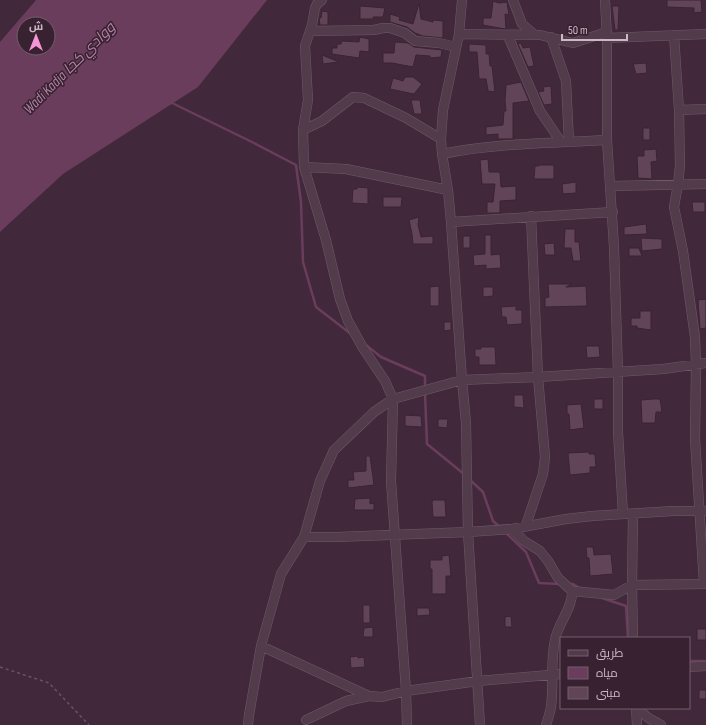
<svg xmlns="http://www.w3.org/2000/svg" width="706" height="725" font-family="'Sofia Sans Condensed',Cairo,sans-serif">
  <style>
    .water { fill: #693d5b; fill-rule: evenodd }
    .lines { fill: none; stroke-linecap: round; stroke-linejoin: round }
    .stream { stroke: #693d5b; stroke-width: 2.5 }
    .building { fill: #624459; stroke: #3a2333 }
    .street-casing { stroke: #6f5a69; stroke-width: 10 }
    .path { stroke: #67546a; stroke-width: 1.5; stroke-dasharray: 3 3; stroke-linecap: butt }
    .street { stroke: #523c4b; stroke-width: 9 }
    .labels { text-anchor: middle; stroke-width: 3; stroke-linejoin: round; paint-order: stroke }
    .water-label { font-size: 15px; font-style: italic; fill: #b282a4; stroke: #382131 }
  </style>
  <rect width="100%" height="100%" fill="#42283b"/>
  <path class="water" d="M36 0H267L198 87 63 174 0 232V42ZM24 24H48V48H24Z"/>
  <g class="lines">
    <path class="stream" d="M170 102 254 143 296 165 301 202 303 262 316 307 351 334
      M366 345 381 357 425 376V388
      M425 393 427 444 464 474
      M469 479 483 492 493 521 500 527
      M505 532 526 552 539 583 560 584
      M569 584H573L581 589
      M602 598 626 606 628 638
      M689 661H706"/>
  </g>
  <path class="building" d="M667 0H701L702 12 694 13V8L667 7Z
    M493 1 499 3 507 2 509 15 505 14 506 29 499 28 483 25V18H491Z
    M419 3 421 19 433 22V20L443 21V38L423 36 415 33 407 27 390 22V14L400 17 399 20 413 24Z
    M360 6 385 8 383 17H373V19H360Z
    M612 6H619L618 30H615Z
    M322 11 328 12V25H320L319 18H321Z
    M360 37 369 39V52L360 51 359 58 332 54V48H337V44H341L342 41 359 42Z
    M395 42 408 43 414 47 442 50 441 57 430 58V56L416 55 413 67 392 63H383V53H394Z
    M521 43 523 48 530 47 534 66 528 67 518 44Z
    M469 44 486 45V54H489L490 66H492L495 92 488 91 486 79H479L477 52H469Z
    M322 55 339 62 323 64Z
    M646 63 647 73 636 74 633 64Z
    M405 77H413L422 84 414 94 390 89 393 78 403 81Z
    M521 82 529 101 513 103V139H498V134L486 135V127L503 125 504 111H506L505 100 506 85Z
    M551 86 552 104 544 105 538 92 544 91 543 87Z
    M411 100H420L422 114H414Z
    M643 128H650V140H643Z
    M656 149 657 161 651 162 652 179 638 178 637 156H644V150Z
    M488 159 489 172H500L501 187 516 186V200L500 201V213H487V202H493L495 184H482L480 160Z
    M539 165H554V179H534L535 166H539Z
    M576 182V193L563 194 562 184Z
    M357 187 368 188V204L352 203 353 189H357Z
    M383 197H402L401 207H383Z
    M692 202H705V212H693Z
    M419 217 418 225 421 237 433 236V244H413L412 234 409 220Z
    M646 224 647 234 624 235V227Z
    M565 229H575V242H579L581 261H573L571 248H564Z
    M485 235H491V255L500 254 501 268 486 269V265L474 266 473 255 485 254Z
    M463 236H470V248H463Z
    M641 238 662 239V249L642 251Z
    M554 243 555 255H545L544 244Z
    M629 248H639L642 256H629Z
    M548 284H572L566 287 586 286 587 306 545 307V298L549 297Z
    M439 286V306H430V287Z
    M483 287H493V296L483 297Z
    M706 299V328L700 329 698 300Z
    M516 306V310H522V324L507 325 506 317H502L501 307Z
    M640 311H651V330L637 328V326H631V318H640Z
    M444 322H451V330L444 331Z
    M586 346H599L600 357 587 358Z
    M481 347H495L496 365H479V357H475V349H481Z
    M514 395H523L524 408 514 407Z
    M594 399H603V409H594Z
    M653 399H660L662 412H656L655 423H642L641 400Z
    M581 404 584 428 570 430 569 414H567V405Z
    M405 415 421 416 422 427 405 426Z
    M438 419H448L447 428 438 427Z
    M589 452V454H595L596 467H590V473L570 475 568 453Z
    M366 456H370L374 485 348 488V480H354L353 472 366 471Z
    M370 498V504L374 503V510H354L355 499Z
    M433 500H445L446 517H433L432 502Z
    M586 547H593L594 555 611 554 613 574 590 576 589 558H587Z
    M449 555 451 576H446V594H432V569H430V560H442V556Z
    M363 605H370V623H363Z
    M417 608H429L430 615 417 616Z
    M511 616 512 627H505V617Z
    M373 627V637H363L364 628Z
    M697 629H706V640H697Z
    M358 656V658L364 657 365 667 351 668 350 657Z
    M699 690H706V699H699Z"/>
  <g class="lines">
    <defs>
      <path id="street" d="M322 0 317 4 315 8 312 25 305 46 308 100 303 130 304 167 326 240 340 299 348 321 363 348 385 381 393 399 391 481 406 691 407 725
        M462 0 459 34 443 110 441 139 442 154 448 190 451 222 462 380 466 423 468 532 480 725
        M513 0 522 24 535 35
        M605 0 607 38V140L614 247 618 372V432L623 514
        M310 31 374 30 383 28H390L405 33 415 41 439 43 456 47
        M459 34 540 35 573 43 607 32
        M674 35 679 110 680 166 678 184 674 207 683 251 695 337 696 365 695 439 704 584
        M508 36 540 111 561 142
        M551 37 566 81 569 142
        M607 38 706 34
        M679 110 706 109
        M303 130 322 121 353 97 364 98 406 118 441 139
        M442 154C496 143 552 143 607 140
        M304 167 346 169 448 190
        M611 186 706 184
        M451 222 613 212
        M526 525 543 474 545 457 538 377 531 216
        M512 529 524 541 540 551 548 561 558 578 572 591
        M304 537H337L468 532 512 529 566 519 592 516 673 511H706
        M633 638 632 585 633 514
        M261 646 369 696
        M689 667 706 666
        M636 708 637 725
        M637 709 650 719 661 725
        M306 720 346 701 369 696 382 697 406 691 478 681 561 674
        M248 725 249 715 261 646 281 574 304 537 320 481 334 450 374 412 393 399 462 380 538 377 663 369 706 363
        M546 725C548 719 550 713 551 707 554 685 550 662 555 640 558 623 573 608 572 591L614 595 632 585 706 584"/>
    </defs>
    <use href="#street" class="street-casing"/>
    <path class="path" d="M0 667 49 683 89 725"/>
    <use href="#street" class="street"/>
  </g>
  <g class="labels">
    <g class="water-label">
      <text transform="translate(69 68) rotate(-45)" y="5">Wadi Kadja ووادي كجا</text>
    </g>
  </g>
  <rect x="560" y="637" width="130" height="72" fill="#382131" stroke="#735e6d"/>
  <rect x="568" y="650" width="20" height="6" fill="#523c4b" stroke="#735e6d"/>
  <text x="596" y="657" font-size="12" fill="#ccb9c6">طريق</text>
  <rect x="568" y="667" width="20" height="12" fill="#693d5b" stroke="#735e6d"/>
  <text x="596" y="677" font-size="12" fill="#ccb9c6">مياه</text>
  <rect x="568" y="687" width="20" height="12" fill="#624459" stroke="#735e6d"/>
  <text x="596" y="697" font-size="12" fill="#ccb9c6">مبنى</text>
  <g transform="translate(36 36)"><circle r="19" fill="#382131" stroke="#735e6d"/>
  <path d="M0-3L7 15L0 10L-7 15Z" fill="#f595d5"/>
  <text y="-6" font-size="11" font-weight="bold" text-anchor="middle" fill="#ccb9c6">ش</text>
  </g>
  <path d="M562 34v6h65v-6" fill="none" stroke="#ccb9c6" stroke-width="2"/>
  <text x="568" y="34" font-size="12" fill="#ccb9c6" stroke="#382131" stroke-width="3" paint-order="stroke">50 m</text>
</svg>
